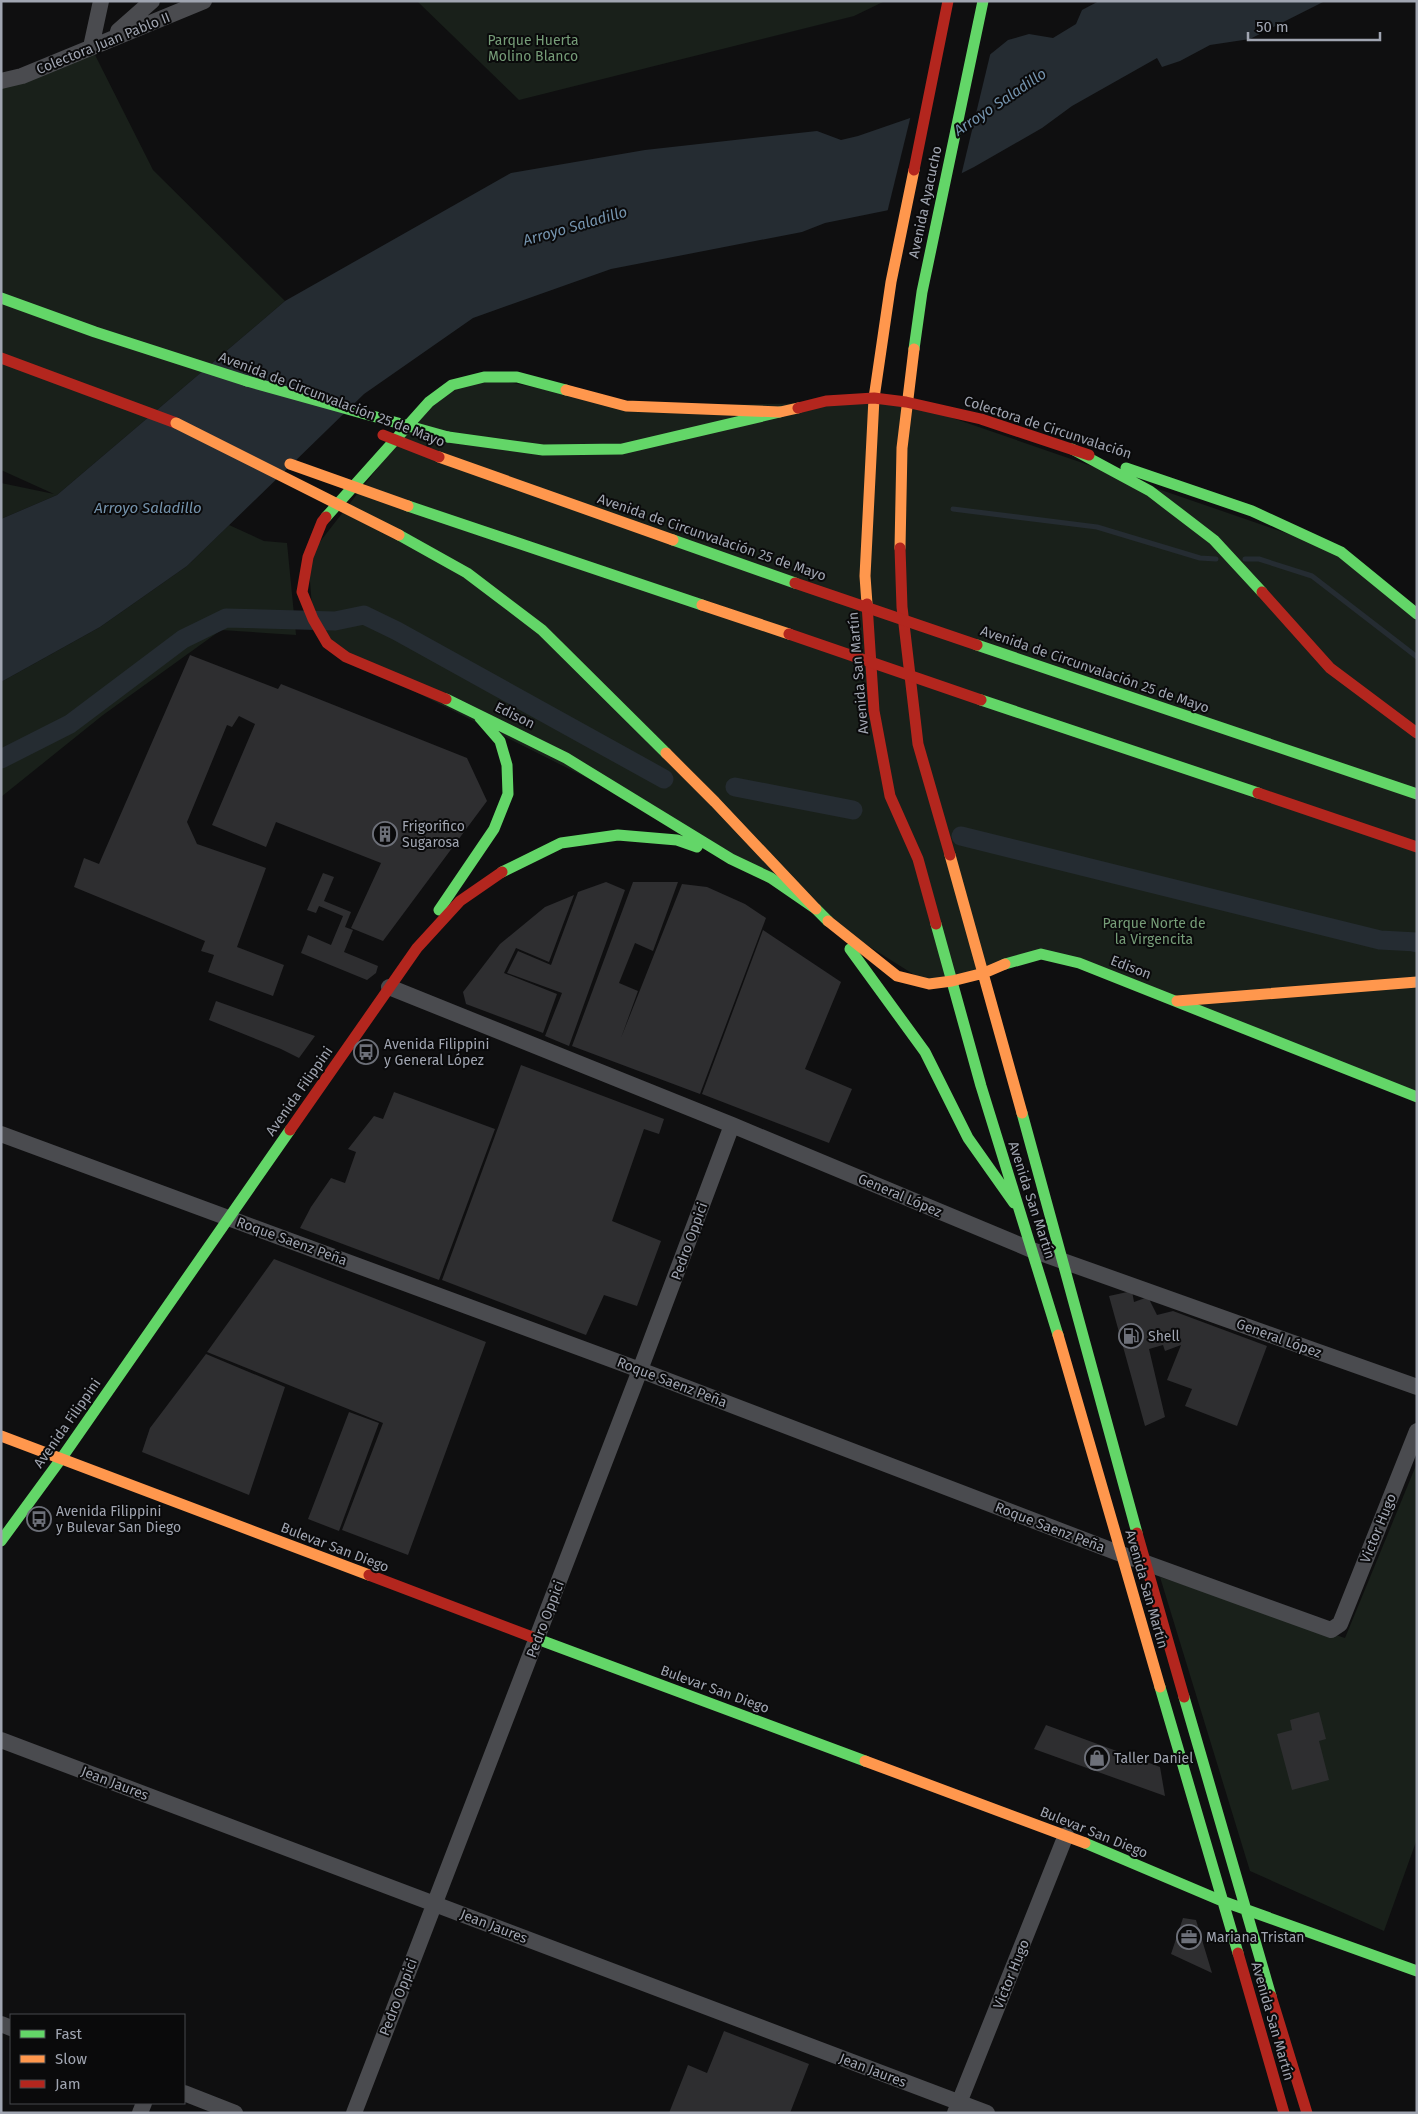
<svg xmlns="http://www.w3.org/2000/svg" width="1418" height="2114" font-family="'Fira Sans',sans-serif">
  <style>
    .green { fill: #19201a }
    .water { fill: #252c32 }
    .pier { fill: #0f0f10 }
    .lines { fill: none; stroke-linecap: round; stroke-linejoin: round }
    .stream { stroke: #252c32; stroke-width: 5 }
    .canal { stroke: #252c32; stroke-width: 19 }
    .building { fill: #2e2e30 }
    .street { stroke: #4a4b4f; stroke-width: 16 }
    .fast { stroke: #63d668; stroke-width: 11 }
    .slow { stroke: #ff974d; stroke-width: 11 }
    .jam { stroke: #b3261e; stroke-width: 11 }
    .fast-bridge { stroke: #63d668; stroke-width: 11 }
    .slow-bridge { stroke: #ff974d; stroke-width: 11 }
    .jam-bridge { stroke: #b3261e; stroke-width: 11 }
    .labels { text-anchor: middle; stroke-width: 4; stroke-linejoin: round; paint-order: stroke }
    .park-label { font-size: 14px; fill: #769d78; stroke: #0a0a0b }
    .street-label { font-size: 14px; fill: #a0a5b1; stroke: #0a0a0b }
    .poi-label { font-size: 14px; fill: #a0a5b1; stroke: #0a0a0b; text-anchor: start }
    .water-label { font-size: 15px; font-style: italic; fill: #7594ae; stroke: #0a0a0b }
  </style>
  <rect width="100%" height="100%" fill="#0f0f10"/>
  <path class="green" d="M417 1H885L854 16 519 100Z
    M91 47 153 170 285 301 57 495 1 519V483L54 494 1 470V81Z
    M484 377 626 406 906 402 1341 552 1417 614V1097L1041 954 929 984 653 811 346 657 313 619 308 557 429 402Z
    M229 525 264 541 287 543 296 635 221 630 103 715 1 797V682L100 627 187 566Z
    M1417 1463V1839L1384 1931 1250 1871 1160 1577 1345 1638Z"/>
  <path class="water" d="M1099 1H1325L1250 39 1210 45 1180 61 1162 67 1157 58 1072 106 1042 128 974 167 889 210 825 223 802 232 611 269 473 318 364 394 187 566 100 627 1 682V519L57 495 285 301 511 173 645 150 817 131 841 140 858 136 913 117 1008 40 1029 34 1053 38 1076 24 1082 10Z"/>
  <path class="pier" d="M991 51 961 176 887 213 911 115Z"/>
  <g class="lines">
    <path class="stream" d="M953 509 1097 527 1200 558 1216 559
      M1245 559H1259L1312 576 1417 657
      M1380 940 1417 950"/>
    <path class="canal" d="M1 759 70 724 183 639 226 618 335 621 364 615 397 631 664 779
      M735 787 853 810
      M961 836 1380 940 1417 942"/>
  </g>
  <path class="building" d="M190 655 278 689 281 684 467 758 487 801 383 941 351 928 381 863 276 822 266 847 212 825 255 724 239 716 232 727 227 725 187 822 197 844 266 868 237 947 284 965 273 996 208 972 214 955 201 951 205 941 74 887 84 858 99 864Z
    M323 873 334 877 324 901 351 912 345 927 353 930 344 952 378 966 376 973 367 980 301 953 308 935 331 945 343 916 319 906 316 913 307 910Z
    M606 882 625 890 569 1046 545 1036 562 993 507 973 518 951 551 965 578 892Z
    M633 882H678L653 951 635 943 619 983 638 991 621 1038 682 884 707 887 745 904 766 918 700 1094 572 1046Z
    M574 895 549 962 516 948 504 973 557 994 543 1033 466 1004 463 992 500 944 545 907Z
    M763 930 841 982 805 1069 852 1089 829 1143 702 1094Z
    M216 1001 315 1036 299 1058 281 1049 209 1020Z
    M521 1065 664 1119 659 1134 644 1129 612 1221 661 1241 637 1306 604 1295 586 1335 442 1280Z
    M394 1092 495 1129 439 1280 300 1228 311 1207 331 1178 345 1183 356 1152 348 1149 374 1116 383 1119Z
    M274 1259 486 1342 408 1555 342 1530 383 1423 207 1352Z
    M1132 1291 1134 1302 1148 1297 1157 1315 1173 1311 1267 1346 1237 1426 1185 1406 1192 1389 1167 1380 1181 1345 1165 1351 1163 1345 1149 1349 1165 1417 1145 1426 1109 1296Z
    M206 1354 285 1387 249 1495 142 1452 150 1428Z
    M349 1412 379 1423 339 1531 308 1519Z
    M1319 1712 1326 1739 1319 1741 1329 1780 1292 1790 1277 1734 1292 1730 1290 1720Z
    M1046 1725 1160 1767 1165 1796 1034 1749Z
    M1183 1918 1196 1920 1212 1973 1171 1954Z
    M724 2031 809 2064 790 2113H669L688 2065 707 2073Z"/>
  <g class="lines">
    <path class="street" d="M118 31 152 1
      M91 47 101 1
      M1 81 22 76 204 1
      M389 987 732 1125 1032 1250 1417 1387
      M1 1134 640 1370 1121 1554 1331 1630 1340 1624 1417 1431
      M1 1740 987 2113
      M1 2024 11 2028
      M184 2093 235 2113
      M140 2113 144 2103
      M354 2113 640 1370 732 1125
      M955 2113 1066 1835"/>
    <path class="fast" d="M1 298 95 332 247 381
      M914 349 922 292 983 1
      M448 437 543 450 622 449 780 412
      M1072 449 1150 491 1214 540 1262 592
      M1126 468 1252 511 1341 552 1417 614
      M408 506 702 605
      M326 517 429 402 452 385 484 377H517L566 390
      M399 535 467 573 542 630 666 753
      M673 540 795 583
      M977 645 1417 794
      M446 699 566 758 731 859 771 878 816 909 828 921
      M981 700 1258 793
      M502 872 561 843 618 835 677 840 697 847
      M439 910 494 829 508 794 507 765 500 741 480 718
      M936 924 981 1086 1058 1335
      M850 949 925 1052 968 1138 1014 1203
      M1005 964 1041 954 1079 963 1417 1097
      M1022 1113 1137 1533
      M1 1541 61 1459 290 1130
      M532 1637 865 1761
      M1160 1687 1238 1953
      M1184 1697 1271 1996
      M1085 1843 1222 1901 1417 1971"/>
    <path class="slow" d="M566 390 626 406 780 412 798 408
      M439 457 673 540
      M900 548 902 448 914 349
      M867 604 865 576 874 398 891 282 914 170
      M702 605 789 634
      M666 753 715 802 816 909
      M950 855 1022 1113
      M828 921 897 976 929 984 952 981 984 973 1005 964
      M1177 1001 1417 982
      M1058 1335 1160 1687
      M1 1436 369 1575
      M865 1761 1085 1843"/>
    <path class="jam" d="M914 170 948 1
      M1 358 176 423
      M798 408 826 401 874 398 906 402 981 419 1089 455
      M326 517 322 522 308 557 302 592 313 619 327 643 346 657 446 699
      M900 548 902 607 918 744 950 855
      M1262 592 1330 668 1417 733
      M867 604 874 711 890 796 918 859 936 924
      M1258 793 1417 847
      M290 1130 417 948 460 901 502 872
      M1137 1533 1184 1697
      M369 1575 532 1637
      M1238 1953 1284 2113
      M1271 1996 1307 2113"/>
    <path class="fast-bridge" d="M247 381 448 437"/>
    <path class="slow-bridge" d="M176 423 399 535
      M290 464 408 506"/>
    <path class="jam-bridge" d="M383 435 439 457
      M795 583 977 645
      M789 634 981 700"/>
  </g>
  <defs>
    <symbol id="building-ring" viewBox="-11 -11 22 22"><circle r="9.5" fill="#0a0a0b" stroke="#6d7079" stroke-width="1.5"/><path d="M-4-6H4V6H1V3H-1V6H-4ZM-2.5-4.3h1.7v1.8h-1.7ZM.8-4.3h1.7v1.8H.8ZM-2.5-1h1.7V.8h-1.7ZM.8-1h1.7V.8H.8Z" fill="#6d7079"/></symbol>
    <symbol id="bus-ring" viewBox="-11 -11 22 22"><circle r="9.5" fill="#0a0a0b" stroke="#6d7079" stroke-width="1.5"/><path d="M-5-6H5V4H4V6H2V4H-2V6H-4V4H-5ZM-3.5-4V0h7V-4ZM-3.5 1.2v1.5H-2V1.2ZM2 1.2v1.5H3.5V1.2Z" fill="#6d7079"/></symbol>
    <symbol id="fuel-ring" viewBox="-11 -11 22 22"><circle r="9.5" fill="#0a0a0b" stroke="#6d7079" stroke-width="1.5"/><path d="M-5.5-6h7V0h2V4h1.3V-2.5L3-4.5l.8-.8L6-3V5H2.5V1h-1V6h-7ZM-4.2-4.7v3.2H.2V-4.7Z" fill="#6d7079"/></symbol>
    <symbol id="shop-ring" viewBox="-11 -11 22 22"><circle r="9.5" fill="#0a0a0b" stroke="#6d7079" stroke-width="1.5"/><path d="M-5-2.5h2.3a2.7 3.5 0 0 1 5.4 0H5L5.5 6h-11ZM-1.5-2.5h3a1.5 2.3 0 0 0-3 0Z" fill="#6d7079"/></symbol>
    <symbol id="office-ring" viewBox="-11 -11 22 22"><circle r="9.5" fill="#0a0a0b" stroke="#6d7079" stroke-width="1.5"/><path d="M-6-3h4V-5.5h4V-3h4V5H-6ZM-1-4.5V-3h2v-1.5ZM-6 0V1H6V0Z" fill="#6d7079"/></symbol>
  </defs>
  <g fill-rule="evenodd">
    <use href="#building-ring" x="371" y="820" width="28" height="28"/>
    <use href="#bus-ring" x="352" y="1038" width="28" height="28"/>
    <use href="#fuel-ring" x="1117" y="1322" width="28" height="28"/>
    <use href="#bus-ring" x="25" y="1505" width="28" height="28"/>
    <use href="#shop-ring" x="1083" y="1744" width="28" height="28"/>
    <use href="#office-ring" x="1175" y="1923" width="28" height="28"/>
  </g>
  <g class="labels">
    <g class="park-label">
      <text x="533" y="45">Parque Huerta<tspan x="533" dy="16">Molino Blanco</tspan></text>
      <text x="1154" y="928">Parque Norte de<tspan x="1154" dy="16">la Virgencita</tspan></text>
    </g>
    <g class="street-label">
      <text transform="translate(103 43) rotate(-22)" y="5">Colectora Juan Pablo II</text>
      <text transform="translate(925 202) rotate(-78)" y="5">Avenida Ayacucho</text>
      <text transform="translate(332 399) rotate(21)" y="5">Avenida de Circunvalación 25 de Mayo</text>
      <text transform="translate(1048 427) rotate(18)" y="5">Colectora de Circunvalación</text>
      <text transform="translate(712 537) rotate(19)" y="5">Avenida de Circunvalación 25 de Mayo</text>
      <text transform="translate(1095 669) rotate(19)" y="5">Avenida de Circunvalación 25 de Mayo</text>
      <text transform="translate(858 673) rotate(-95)" y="5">Avenida San Martín</text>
      <text transform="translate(515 715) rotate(26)" y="5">Edison</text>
      <text transform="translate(1131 967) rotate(21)" y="5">Edison</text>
      <text transform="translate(299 1091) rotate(-55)" y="5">Avenida Filippini</text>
      <text transform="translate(900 1195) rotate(23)" y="5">General López</text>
      <text transform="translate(1032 1200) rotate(72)" y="5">Avenida San Martín</text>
      <text transform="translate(292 1241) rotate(20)" y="5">Roque Saenz Peña</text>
      <text transform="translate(689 1241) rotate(-70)" y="5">Pedro Oppici</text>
      <text transform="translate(1279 1338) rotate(20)" y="5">General López</text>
      <text transform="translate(672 1382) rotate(21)" y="5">Roque Saenz Peña</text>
      <text transform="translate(67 1423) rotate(-55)" y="5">Avenida Filippini</text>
      <text transform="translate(1050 1527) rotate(21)" y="5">Roque Saenz Peña</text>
      <text transform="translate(1378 1528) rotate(-68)" y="5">Victor Hugo</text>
      <text transform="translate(335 1547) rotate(21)" y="5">Bulevar San Diego</text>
      <text transform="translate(1147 1589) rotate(74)" y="5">Avenida San Martín</text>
      <text transform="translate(545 1619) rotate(-69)" y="5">Pedro Oppici</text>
      <text transform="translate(715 1689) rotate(20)" y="5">Bulevar San Diego</text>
      <text transform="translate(115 1783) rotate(21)" y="5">Jean Jaures</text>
      <text transform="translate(1094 1832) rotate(22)" y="5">Bulevar San Diego</text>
      <text transform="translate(494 1926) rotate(21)" y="5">Jean Jaures</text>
      <text transform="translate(1011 1974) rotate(-68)" y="5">Victor Hugo</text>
      <text transform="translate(398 1997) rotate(-69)" y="5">Pedro Oppici</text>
      <text transform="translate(1273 2021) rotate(74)" y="5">Avenida San Martín</text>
      <text transform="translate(873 2070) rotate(21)" y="5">Jean Jaures</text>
    </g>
    <g class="poi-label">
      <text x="402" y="831">Frigorifico<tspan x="402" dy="16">Sugarosa</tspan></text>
      <text x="384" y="1049">Avenida Filippini<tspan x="384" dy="16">y General López</tspan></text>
      <text x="1148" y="1341">Shell</text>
      <text x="56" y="1516">Avenida Filippini<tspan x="56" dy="16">y Bulevar San Diego</tspan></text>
      <text x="1114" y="1763">Taller Daniel</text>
      <text x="1206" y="1942">Mariana Tristan</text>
    </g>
    <g class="water-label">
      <text transform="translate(1000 102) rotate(-34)" y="5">Arroyo Saladillo</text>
      <text transform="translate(575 226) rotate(-16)" y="5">Arroyo Saladillo</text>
      <text x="148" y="513">Arroyo Saladillo</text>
    </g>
  </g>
  <rect width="1418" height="2114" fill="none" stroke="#a0a5b1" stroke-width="5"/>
  <rect x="10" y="2014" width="175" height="90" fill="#0a0a0b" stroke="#46484d"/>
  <rect x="20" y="2030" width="25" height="8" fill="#63d668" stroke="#46484d"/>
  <text x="55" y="2039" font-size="15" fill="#a0a5b1">Fast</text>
  <rect x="20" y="2055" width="25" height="8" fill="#ff974d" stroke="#46484d"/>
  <text x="55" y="2064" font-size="15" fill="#a0a5b1">Slow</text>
  <rect x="20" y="2080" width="25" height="8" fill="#b3261e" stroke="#46484d"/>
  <text x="55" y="2089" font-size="15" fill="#a0a5b1">Jam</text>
  <path d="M1248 32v8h132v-8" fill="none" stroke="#a0a5b1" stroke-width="2.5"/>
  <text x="1256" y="32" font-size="15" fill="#a0a5b1" stroke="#0a0a0b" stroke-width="4" paint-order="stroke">50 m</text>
</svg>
